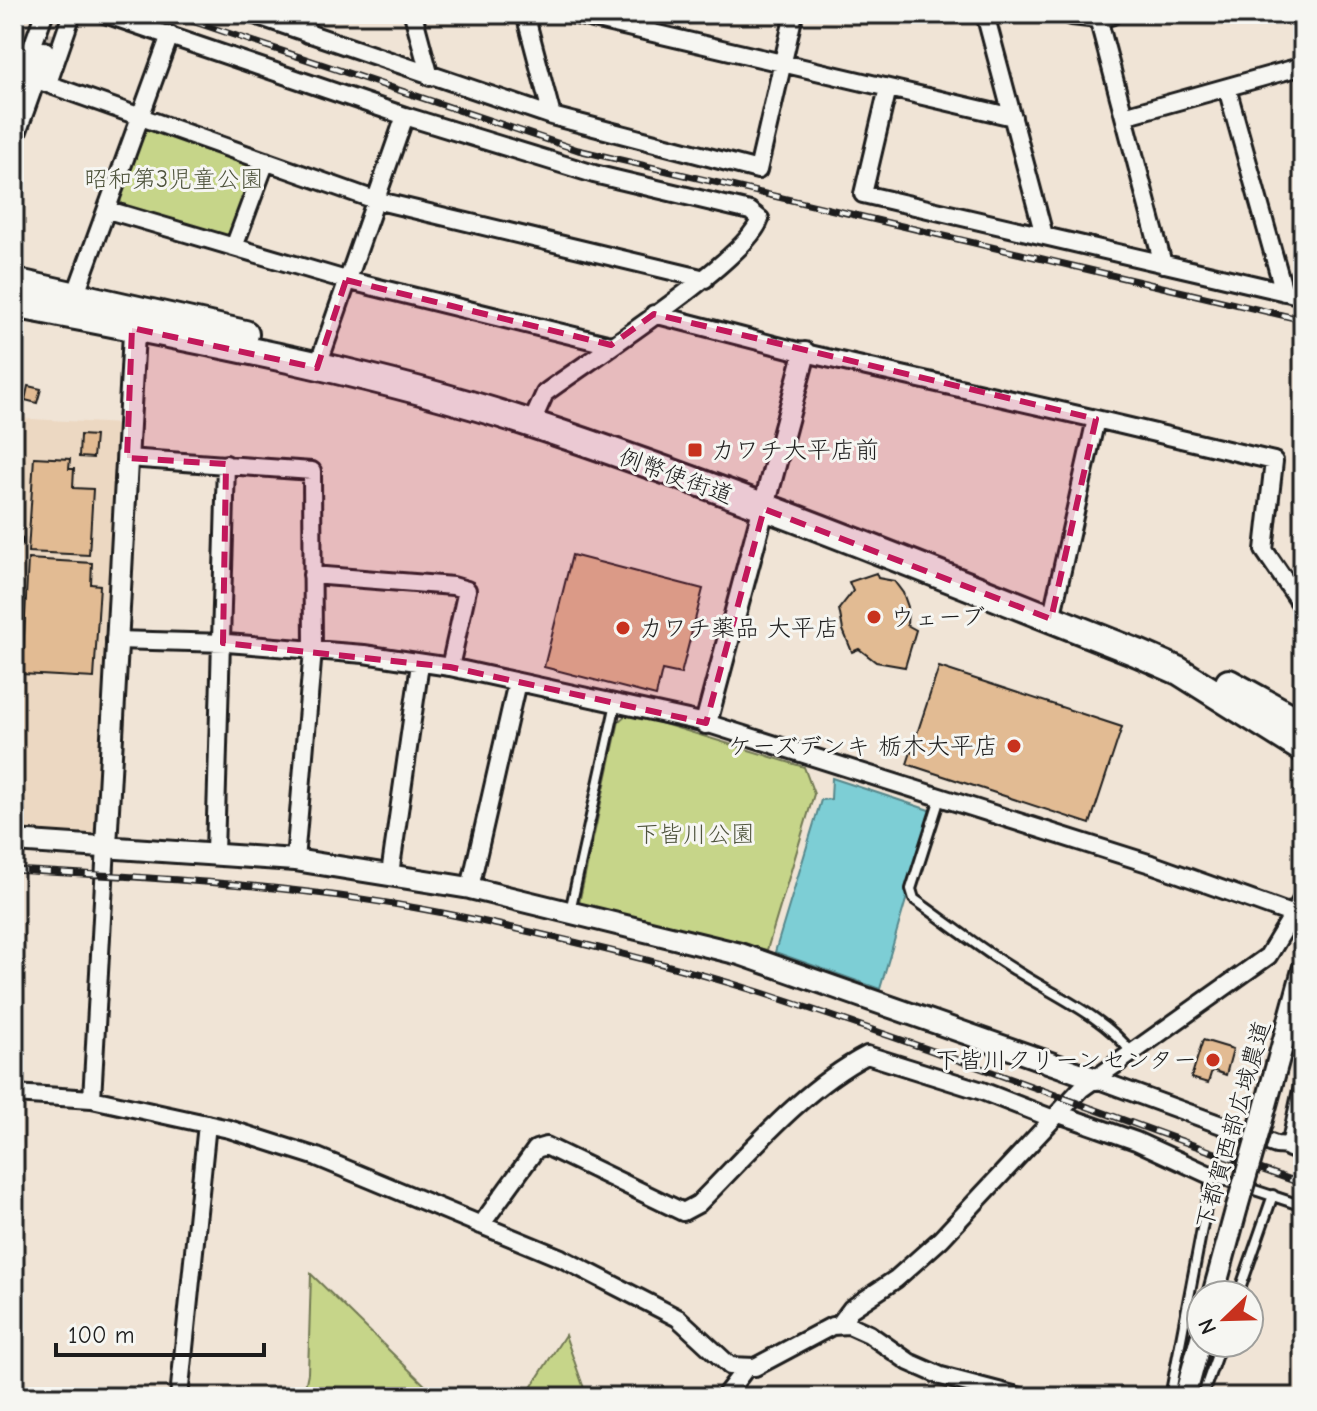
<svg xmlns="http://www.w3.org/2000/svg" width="1317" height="1411" font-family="'Comic Neue','Klee One',sans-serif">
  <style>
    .built { fill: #ecd8c2 }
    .green { fill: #c6d589; stroke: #717852; stroke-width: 2 }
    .water { fill: #7dced5; stroke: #56878b; stroke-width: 2 }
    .building { fill: #e2bb93; stroke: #1c1c1c; stroke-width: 2 }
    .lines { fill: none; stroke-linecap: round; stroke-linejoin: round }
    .tertiary-tunnel { stroke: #c6bcb1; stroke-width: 20; stroke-dasharray: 20 10; stroke-linecap: butt }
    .service-casing { stroke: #1c1c1c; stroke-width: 14 }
    .minor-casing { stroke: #1c1c1c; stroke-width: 22 }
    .tertiary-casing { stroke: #1c1c1c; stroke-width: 26 }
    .primary-casing { stroke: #1c1c1c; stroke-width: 32 }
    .service { stroke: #f6f6f2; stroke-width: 8 }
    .minor { stroke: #f6f6f2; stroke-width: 16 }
    .tertiary { stroke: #f6f6f2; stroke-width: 20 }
    .primary { stroke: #f6f6f2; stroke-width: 26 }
    .rail-casing { stroke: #1c1c1c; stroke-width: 7 }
    .rail { stroke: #f6f6f2; stroke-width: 4; stroke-dasharray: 12; stroke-linecap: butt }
    .tertiary-bridge-casing { stroke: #1c1c1c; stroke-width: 26; stroke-linecap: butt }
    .tertiary-bridge { stroke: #f6f6f2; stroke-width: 20 }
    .marked { fill: #c2185b; fill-opacity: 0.2; stroke: #c2185b; stroke-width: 6; stroke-dasharray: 16 10; stroke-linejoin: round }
    .poi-dot { fill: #c8321e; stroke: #f6f6f2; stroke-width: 3 }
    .labels { text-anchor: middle; stroke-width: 6; stroke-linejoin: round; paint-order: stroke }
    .park-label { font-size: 24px; fill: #4f543d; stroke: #f6f6f2 }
    .poi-label { font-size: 24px; fill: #1c1c1c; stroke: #f6f6f2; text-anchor: start }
    .street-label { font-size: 24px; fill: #1c1c1c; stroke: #f6f6f2 }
  </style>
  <rect width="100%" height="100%" fill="#f0e4d6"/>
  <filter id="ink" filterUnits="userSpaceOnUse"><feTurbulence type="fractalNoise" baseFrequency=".0125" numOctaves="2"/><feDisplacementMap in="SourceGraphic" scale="16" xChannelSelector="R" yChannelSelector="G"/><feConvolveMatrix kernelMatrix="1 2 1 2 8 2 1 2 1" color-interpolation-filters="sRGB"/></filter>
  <g filter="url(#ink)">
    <path class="built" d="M14 418 121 424 100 829 91 836 14 831Z"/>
    <path class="green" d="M141 126 258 166 232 240 122 206 119 196Z
      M628 713 804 767 814 794 767 950 579 903 619 721Z
      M311 1274 437 1397H439H303L308 1373Z
      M565 1335 587 1397H525Z"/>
    <path class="water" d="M832 778 932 811 880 989 775 952 821 800 831 799Z"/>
    <path class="building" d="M28 386 41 389 37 403 25 400Z
      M80 435 95 436 93 458 79 457Z
      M34 457 70 459 69 469H74L73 488 93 489 89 555 28 552Z
      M572 555 703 589 681 674 662 670 656 696 544 667Z
      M28 559 92 563 91 584 100 585 94 678 22 674Z
      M876 573 878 578 894 581 903 593 908 607 907 625 916 630 905 667 876 662 859 649 852 652 843 630 839 609 853 591 849 582Z
      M939 667 1122 727 1090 824 907 764Z
      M1203 1040 1233 1049 1226 1075 1212 1070 1208 1083 1191 1078Z"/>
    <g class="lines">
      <path class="tertiary-tunnel" d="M44 52 58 14"/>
      <defs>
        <path id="service" d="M14 541H17
          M940 798 911 889 914 899C947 922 980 949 1015 970 1052 994 1104 1016 1131 1052
          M570 911 616 703
          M1238 1295 1273 1195
          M1170 1397 1212 1176 1303 1206
          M1202 1397 1221 1343"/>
        <path id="minor" d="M105 14 405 116 594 174 750 211 760 219C747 260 588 361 545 393L531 424
          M252 14 552 116 758 170 794 14
          M303 14 308 34
          M413 14 430 77
          M525 14 552 116
          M572 14 1013 117
          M985 14 1044 235
          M1097 14 1163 264
          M14 72 375 200 705 279
          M22 75 44 14
          M48 83 72 14
          M888 88 863 194 1303 296
          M1227 88 1284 292
          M1124 116 1303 66
          M108 210 346 280 611 345
          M234 247 266 161
          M72 304 170 35
          M654 314 805 353 1096 419 1051 619
          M317 368 405 116
          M1096 419 1274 461 1264 550 1303 607
          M127 458 312 471 313 650 295 860
          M312 575 453 586 467 590 450 667
          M115 640 227 643 364 654 450 667 706 723 1151 864 1291 914
          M215 853 226 464
          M390 874 420 664
          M470 888 517 682
          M1096 1079 1276 1145 1290 1146 1303 1085
          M14 1094 92 1099 229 1129 317 1157 561 1258 678 1318 730 1366 755 1367 832 1326 849 1325 869 1334 909 1362 941 1376 1021 1397
          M92 1099 106 846
          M1059 1114 1136 1141 1212 1176
          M481 1225 536 1149 546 1146 683 1212 698 1204C749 1153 802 1089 867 1055L982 1091 1051 1118
          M839 1325 851 1309 896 1279 941 1239 1081 1089 1268 956 1303 898
          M179 1397 207 1124
          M724 1397 746 1368"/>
        <path id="tertiary" d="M1072 14 1098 17 1110 14
          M14 136 44 52
          M706 723 805 353
          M14 841 295 860 470 888 740 954 1096 1079
          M106 846 135 315
          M1261 1123 1303 970
          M1290 1146 1303 1151
          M1213 1295 1237 1207
          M1185 1397 1201 1338"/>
        <path id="primary" d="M14 282 245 334
          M14 304C187 338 365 369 532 424 737 492 937 574 1138 653L1179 671 1303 749
          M1229 683 1303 724"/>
      </defs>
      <use href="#service" class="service-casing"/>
      <use href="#minor" class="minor-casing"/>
      <use href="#tertiary" class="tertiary-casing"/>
      <use href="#primary" class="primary-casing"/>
      <use href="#service" class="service"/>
      <use href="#minor" class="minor"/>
      <use href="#tertiary" class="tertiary"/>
      <use href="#primary" class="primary"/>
      <defs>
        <path id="rail" d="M171 14 578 150 1303 320
          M14 870C165 878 319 886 467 918 565 939 664 962 759 992 942 1051 1122 1121 1303 1184"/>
      </defs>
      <use href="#rail" class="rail-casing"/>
      <use href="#rail" class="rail"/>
      <defs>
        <path id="tertiary-bridge" d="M1237 1207 1261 1123"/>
      </defs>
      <use href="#tertiary-bridge" class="tertiary-bridge-casing"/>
      <use href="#tertiary-bridge" class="tertiary-bridge"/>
    </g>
  </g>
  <path class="marked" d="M346 280 611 345 654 314 1096 419 1051 619 764 509 706 723 450 667 223 643 226 464 127 458 132 328 317 368Z"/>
  <g class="poi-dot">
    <rect x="687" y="442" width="16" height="16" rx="4"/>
    <circle cx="874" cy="617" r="8"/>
    <circle cx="623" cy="628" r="8"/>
    <circle cx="1014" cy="746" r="8"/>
    <circle cx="1213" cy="1060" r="8"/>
  </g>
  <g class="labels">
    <g class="park-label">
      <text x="174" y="187">昭和第3児童公園</text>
      <text x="695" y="842">下皆川公園</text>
    </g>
    <g class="poi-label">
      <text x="711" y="458">カワチ大平店前</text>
      <text x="890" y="625">ウェーブ</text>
      <text x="639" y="636">カワチ薬品 大平店</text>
      <text x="998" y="754" text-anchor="end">ケーズデンキ 栃木大平店</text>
      <text x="1197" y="1068" text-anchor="end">下皆川クリーンセンター</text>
    </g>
    <g class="street-label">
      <text transform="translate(676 476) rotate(20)" y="8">例幣使街道</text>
      <text transform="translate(1233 1125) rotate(-74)" y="8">下都賀西部広域農道</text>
    </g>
  </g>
  <rect width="1317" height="1411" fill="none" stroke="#f6f6f2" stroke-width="48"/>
  <rect x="24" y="24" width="1269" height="1363" fill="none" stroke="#1c1c1c" stroke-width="3" filter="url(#ink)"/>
  <g transform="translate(1225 1319) rotate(247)"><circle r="38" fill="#f6f6f2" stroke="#9f9f9c" stroke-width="2"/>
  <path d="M0-6L14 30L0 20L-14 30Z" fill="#c8321e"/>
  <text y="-12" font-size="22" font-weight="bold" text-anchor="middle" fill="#1c1c1c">N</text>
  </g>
  <path d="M56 1343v12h208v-12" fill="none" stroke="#1c1c1c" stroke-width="4"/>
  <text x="68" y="1343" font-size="24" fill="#1c1c1c" stroke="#f6f6f2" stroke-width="6" paint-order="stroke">100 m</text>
</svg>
